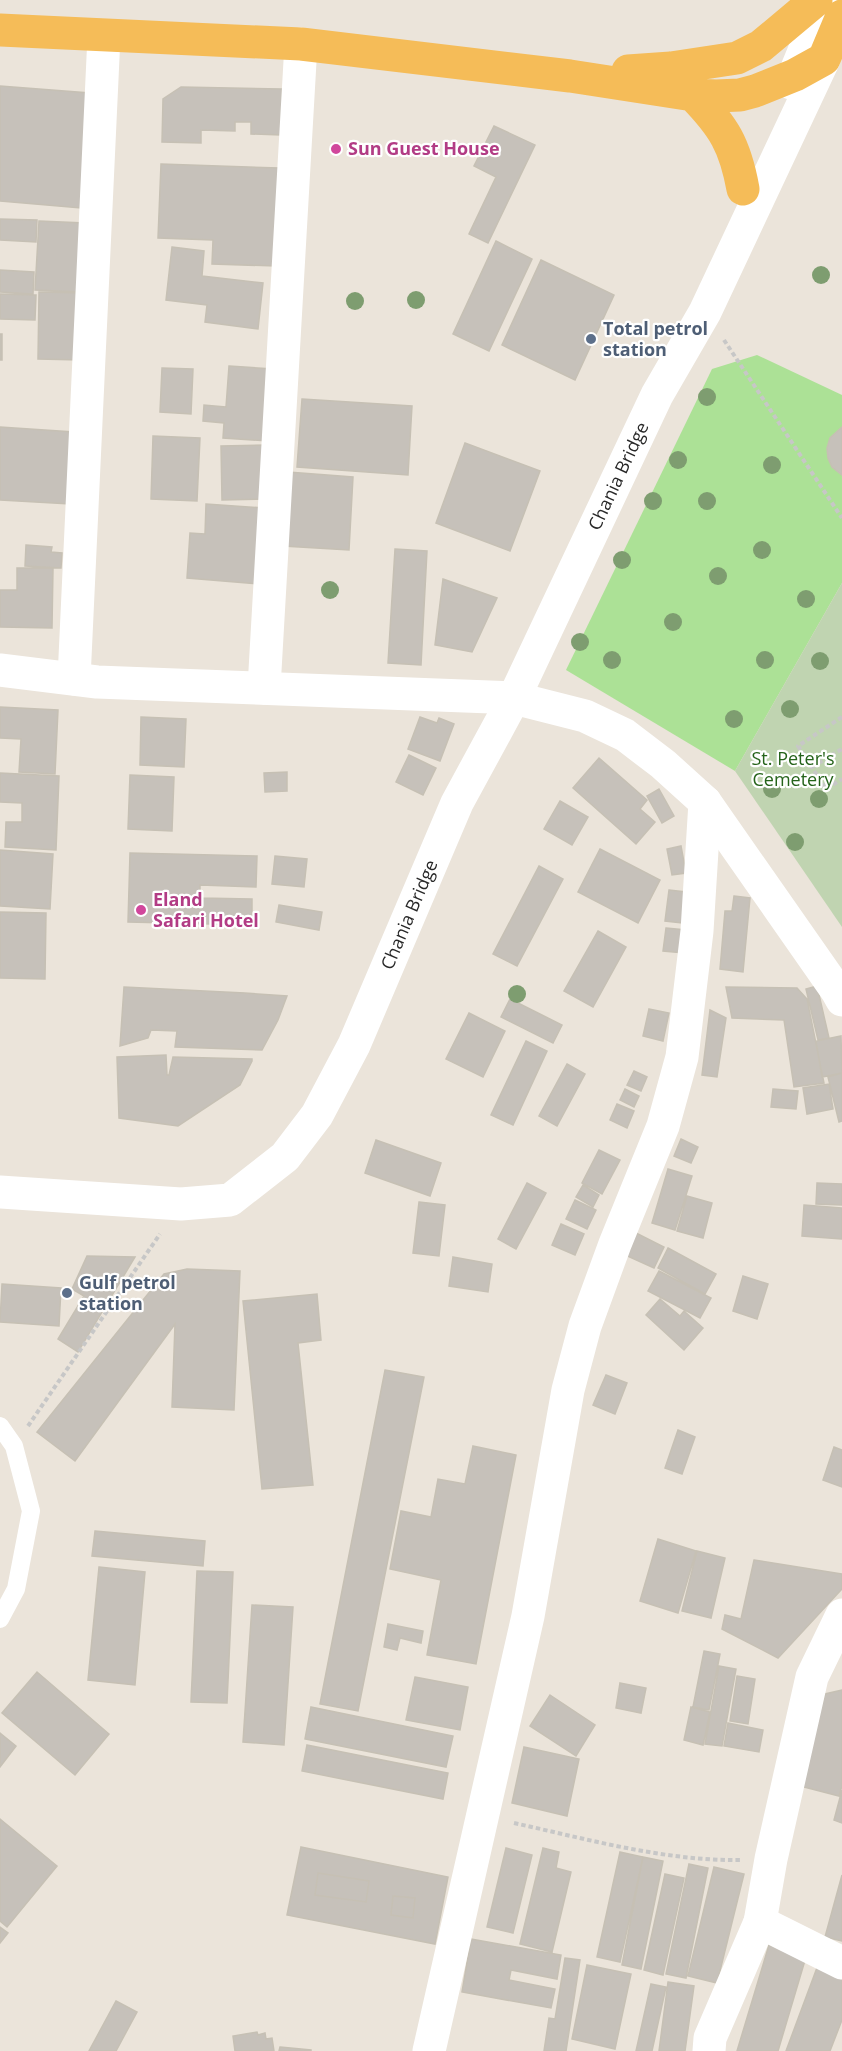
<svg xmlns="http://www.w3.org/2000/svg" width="842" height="2051" font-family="'Open Sans',sans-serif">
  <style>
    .green { fill: #ace196 }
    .cemetery { fill: #c0d4b1 }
    .building { fill: #c6c1ba; stroke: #c6c0b4; stroke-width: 1.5; fill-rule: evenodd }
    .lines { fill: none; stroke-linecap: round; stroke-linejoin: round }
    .path { stroke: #c7c7c7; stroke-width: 4; stroke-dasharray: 4.5 3; stroke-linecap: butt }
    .service { stroke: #fff; stroke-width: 18 }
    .minor { stroke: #fff; stroke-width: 33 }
    .trunk { stroke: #f5bc58; stroke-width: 33 }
    .tree { fill: #7e9d70 }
    .hotel-dot { fill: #d1479c; stroke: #fff; stroke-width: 2 }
    .service-dot { fill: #5c6f8a; stroke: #fff; stroke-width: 2 }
    .labels { text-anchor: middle; stroke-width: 4.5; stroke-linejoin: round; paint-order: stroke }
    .hotel-label { font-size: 18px; font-weight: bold; fill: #b23c85; stroke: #fff; text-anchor: start }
    .service-label { font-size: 18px; font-weight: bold; fill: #4e5e75; stroke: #fff; text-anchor: start }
    .street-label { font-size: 18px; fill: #282828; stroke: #fff }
    .park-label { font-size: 18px; fill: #25631a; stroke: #fff }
  </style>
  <rect width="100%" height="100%" fill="#ebe4da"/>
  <path class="green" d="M757 355 842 395V583L735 771 566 670 712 369Z"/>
  <path class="cemetery" d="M842 583V927L735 771Z"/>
  <path class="building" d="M0 86 90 93 81 208 0 201Z
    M181 87 282 89 281 135 251 134V122H235V131L201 130V143L162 142 163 99Z
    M494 126 535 145 488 243 469 234 496 177 474 166Z
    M161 164 279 168 276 266 212 264 213 240 158 238Z
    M0 219 37 220 36 242 0 240Z
    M39 221 85 223 81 292 35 290Z
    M496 241 532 259 489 351 453 334Z
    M172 247 204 251 202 276 263 283 258 329 205 322 207 305 166 300Z
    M541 260 614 295 575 380 502 345Z
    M0 270 34 272 33 294 0 292Z
    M39 292 82 293 80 360 38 359Z
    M0 294 36 295 35 320 0 319Z
    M0 334H2V360H0Z
    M229 366 273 369 268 441 223 438 224 423 203 421 204 405 226 407Z
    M162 368 193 369 191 414 160 412Z
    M302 399 412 406 408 475 297 467Z
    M0 427 74 432 70 504 0 500Z
    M842 427V475L832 467 828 458 827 448 830 438Z
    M153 436 200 438 197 501 151 499Z
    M465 443 540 471 510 551 436 523Z
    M266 445 267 499 222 500 221 446Z
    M288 472 353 477 349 550 283 546Z
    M206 504 265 508 260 584 187 578 190 533 205 534Z
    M26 545 52 547 51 552 62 553 61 568 25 566Z
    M395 549 427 551 421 665 388 663Z
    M17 568H53L52 628 0 627V590H17Z
    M443 579 497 598 472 652 435 645Z
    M0 707 58 710 55 774 19 772 21 739 0 738Z
    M141 717 186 719 184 767 140 765Z
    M420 717 437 723 439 718 454 724 440 761 408 749Z
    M409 755 436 768 423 795 396 782Z
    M599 758 647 800 640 809 655 822 636 844 573 788Z
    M287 772V791L265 792 264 773Z
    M0 773 59 776 56 850 5 847 6 822H22V803L0 802Z
    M130 775 174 777 172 831 128 829Z
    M659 789 674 816 662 823 647 796Z
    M560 801 588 817 572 845 544 829Z
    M681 846 686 873 672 875 667 849Z
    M600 849 660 880 638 923 578 892Z
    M0 850 53 854 50 909 0 906Z
    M130 853 257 856 256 887 200 885V898L252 899V925L128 922Z
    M275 856 307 859 304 887 272 884Z
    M539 866 563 879 517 966 493 954Z
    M669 890 686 892 682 923 665 921Z
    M734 896 750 898 743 972 720 969 725 911H732Z
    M279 905 322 912 319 930 276 922Z
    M0 912 46 913 45 979 0 978Z
    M666 928 686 930 684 953 663 951Z
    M598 931 626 947 593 1007 564 991Z
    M817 986 829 1038 818 1040 806 989Z
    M124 987 245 993 287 996 278 1020 262 1050 175 1047 177 1031 151 1030 148 1038 120 1046Z
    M726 987 797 988 807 999 824 1083 794 1087 784 1020 732 1018Z
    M510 999 562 1025 553 1043 501 1017Z
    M649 1009 669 1013 663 1041 643 1036Z
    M710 1010 726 1018 717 1077 702 1075Z
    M469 1013 505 1031 483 1077 446 1059Z
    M841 1036 842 1073 822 1077 816 1041Z
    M526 1041 547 1051 513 1125 491 1115Z
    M166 1055 167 1075H169L173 1057 252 1059V1061L240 1085 178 1126 119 1118 117 1057Z
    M567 1064 585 1074 557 1126 539 1116Z
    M634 1071 647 1077 641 1091 627 1085Z
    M842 1073V1121L839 1122 828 1077Z
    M829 1084 833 1109 807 1114 803 1088Z
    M625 1089 639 1096 634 1107 620 1100Z
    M773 1089 798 1091 796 1109 771 1107Z
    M617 1104 634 1111 627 1128 610 1120Z
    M681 1139 698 1147 691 1163 674 1156Z
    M376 1140 441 1163 430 1196 365 1173Z
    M599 1150 620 1160 602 1194 582 1183Z
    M668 1169 692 1176 675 1230 652 1223Z
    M527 1183 546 1193 516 1249 498 1239Z
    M817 1183 842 1184V1205L816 1204Z
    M583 1185 599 1195 593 1207 576 1197Z
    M687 1196 712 1203 703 1238 677 1231Z
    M575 1200 596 1210 587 1229 566 1219Z
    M419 1202 445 1205 439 1256 413 1253Z
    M804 1205 842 1208V1239L802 1236Z
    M561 1224 584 1234 575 1255 552 1245Z
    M636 1233 664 1247 654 1268 625 1255Z
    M668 1248 716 1274 705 1294 658 1268Z
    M87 1256 135 1257 78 1352 58 1339 84 1296 72 1289Z
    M453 1257 492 1264 488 1292 449 1286Z
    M187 1269 240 1271 234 1410 172 1407 175 1324 75 1461 37 1432 164 1274Z
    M659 1271 711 1298 700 1318 648 1291Z
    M743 1276 768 1284 757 1319 733 1311Z
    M2 1284 61 1288 59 1326 0 1322Z
    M317 1294 321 1340 298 1343 313 1485 262 1489 243 1301Z
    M660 1299 680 1316 684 1311 703 1328 684 1350 646 1315Z
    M385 1370 424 1377 358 1711 320 1704Z
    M606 1375 627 1383 615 1414 593 1405Z
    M678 1430 695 1437 682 1474 665 1468Z
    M473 1446 516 1455 476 1664 427 1655 441 1580 390 1569 401 1511 431 1517 438 1479 465 1484Z
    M834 1447 842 1450V1487L823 1480Z
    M95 1531 205 1541 203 1566 92 1556Z
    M658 1539 696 1551 678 1613 640 1601Z
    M697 1551 725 1558 711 1618 682 1611Z
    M754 1560 842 1574V1589L778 1658 722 1629 725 1615 741 1619Z
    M99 1567 145 1572 135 1685 88 1680Z
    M197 1571 233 1572 227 1703 191 1702Z
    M252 1605 293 1607 284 1745 243 1742Z
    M388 1624 423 1631 421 1643 400 1638 397 1650 384 1647Z
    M704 1651 720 1654 709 1710 693 1707Z
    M719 1666 736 1669 722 1746 705 1744Z
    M37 1672 109 1734 75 1775 2 1713Z
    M737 1676 755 1679 748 1724 730 1721Z
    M415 1677 468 1687 460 1730 406 1720Z
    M620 1683 646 1688 641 1713 616 1708Z
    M842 1690V1786L839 1796 800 1786 825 1694Z
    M550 1695 595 1725 576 1756 530 1726Z
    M311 1707 453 1736 446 1767 305 1739Z
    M691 1707 710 1712 703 1745 684 1740Z
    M728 1723 763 1730 759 1752 724 1746Z
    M0 1733 16 1746 0 1767Z
    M307 1745 448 1773 443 1799 302 1771Z
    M524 1747 579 1759 567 1816 512 1803Z
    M842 1790V1823L834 1820Z
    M0 1819 57 1866 7 1927 0 1921Z
    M301 1847 448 1877 435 1944 287 1915ZM318 1873 369 1881 366 1902 315 1895ZM393 1896 415 1898 413 1918 391 1915Z
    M506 1848 532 1855 513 1933 487 1927Z
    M543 1848 559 1852 556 1868 571 1872 552 1952 520 1944Z
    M620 1852 643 1857 620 1962 597 1957Z
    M643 1857 663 1861 641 1969 622 1965Z
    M689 1864 708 1868 686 1978 666 1974Z
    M714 1867 744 1874 717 1983 688 1976Z
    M318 1873 369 1881 366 1902 315 1895Z
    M665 1874 684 1878 663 1975 644 1970Z
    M842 1875V1941L825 1937Z
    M393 1896 415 1898 413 1918 391 1915Z
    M0 1927 8 1933 0 1943Z
    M471 1939 561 1955 557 1979 511 1970 509 1980 555 1989 551 2008 462 1992Z
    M769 1945 806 1957 778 2051H737Z
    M565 1958 580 1960 566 2051H544L549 2018 555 2019Z
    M587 1965 631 1974 615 2049 572 2039Z
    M818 1965 842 1975V2020L830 2051H786Z
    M668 1982 694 1986 685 2051H659Z
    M651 1984 666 1987 652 2051H636Z
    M116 2001 137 2012 116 2051H89Z
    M257 2032 258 2035 265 2033 266 2039 272 2038 274 2051H235L233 2036Z
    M280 2047 311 2050V2051H279Z"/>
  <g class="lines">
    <path class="path" d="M724 340 842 518
      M842 717 798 746 826 789 842 779
      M812 767 842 749
      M28 1426 160 1234
      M514 1823C587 1839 664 1861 740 1860"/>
    <path class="service" d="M0 1426 14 1446 31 1511 16 1589 0 1619"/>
    <g class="minor">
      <path d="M791 83 825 0"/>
      <path d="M0 670 97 682 514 698 585 716 625 735 663 764 705 802 837 991 842 1000"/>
      <path d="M74 679 104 36"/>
      <path d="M264 688 301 44"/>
      <path id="s1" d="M0 1192 181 1204 230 1200 285 1157 317 1115 354 1045 457 803 514 698 657 395 705 312 824 59"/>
      <path d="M760 1922 842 1963"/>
      <path d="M429 2051 528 1616 568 1390 585 1326 615 1244 663 1126 682 1057 697 931 705 802"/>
      <path d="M709 2051 710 2038 760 1922 771 1859 812 1677 842 1615"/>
    </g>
    <path class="trunk" d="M0 30 301 44 570 76 693 95 716 96 740 95 755 91 795 75 824 59 842 16
      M628 71 671 68 737 58 761 46 816 0
      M693 95C724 127 735 145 743 189"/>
  </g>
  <g class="tree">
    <circle cx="821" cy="275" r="9"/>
    <circle cx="416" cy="300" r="9"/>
    <circle cx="355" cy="301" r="9"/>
    <circle cx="707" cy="397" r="9"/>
    <circle cx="678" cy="460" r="9"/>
    <circle cx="772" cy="465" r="9"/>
    <circle cx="653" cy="501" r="9"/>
    <circle cx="707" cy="501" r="9"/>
    <circle cx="762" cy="550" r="9"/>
    <circle cx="622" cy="560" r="9"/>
    <circle cx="718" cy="576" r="9"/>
    <circle cx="330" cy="590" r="9"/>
    <circle cx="806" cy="599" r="9"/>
    <circle cx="673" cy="622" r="9"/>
    <circle cx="580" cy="642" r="9"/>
    <circle cx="612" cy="660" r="9"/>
    <circle cx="765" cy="660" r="9"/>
    <circle cx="820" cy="661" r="9"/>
    <circle cx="790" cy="709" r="9"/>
    <circle cx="734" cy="719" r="9"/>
    <circle cx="772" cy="789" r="9"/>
    <circle cx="819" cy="799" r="9"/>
    <circle cx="795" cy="842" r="9"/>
    <circle cx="517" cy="994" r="9"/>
  </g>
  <g class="hotel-dot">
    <circle cx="336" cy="149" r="6"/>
    <circle cx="141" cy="910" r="6"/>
  </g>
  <g class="service-dot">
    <circle cx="591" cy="339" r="6"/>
    <circle cx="67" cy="1293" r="6"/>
  </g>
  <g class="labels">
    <g class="hotel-label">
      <text x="348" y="155">Sun Guest House</text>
      <text x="153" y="906">Eland<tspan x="153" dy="21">Safari Hotel</tspan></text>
    </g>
    <g class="service-label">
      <text x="603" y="335">Total petrol<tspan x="603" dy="21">station</tspan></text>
      <text x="79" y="1289">Gulf petrol<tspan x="79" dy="21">station</tspan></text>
    </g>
    <g class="street-label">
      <text dy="6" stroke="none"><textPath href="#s1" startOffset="1060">Chania Bridge</textPath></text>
      <text dy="6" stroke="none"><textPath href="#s1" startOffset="574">Chania Bridge</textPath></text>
    </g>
    <g class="park-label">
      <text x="793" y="765">St. Peter's<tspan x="793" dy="21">Cemetery</tspan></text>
    </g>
  </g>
</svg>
